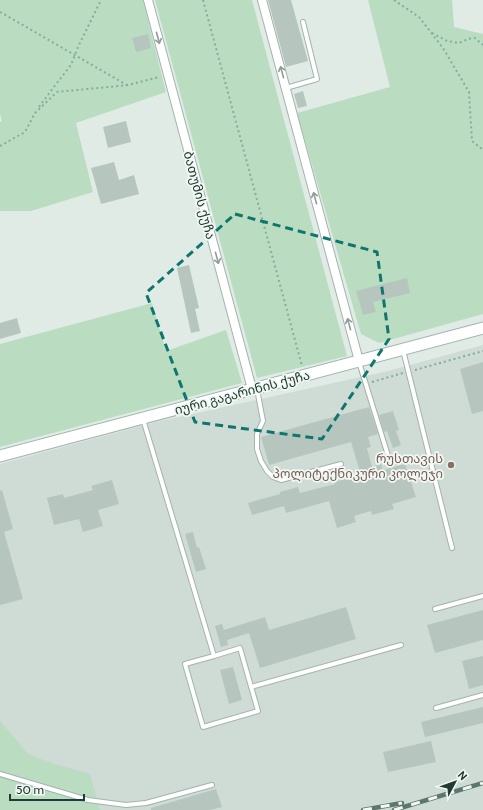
<svg xmlns="http://www.w3.org/2000/svg" width="483" height="810" font-family="Cabin,'Noto Sans Georgian',sans-serif">
  <style>
    .built { fill: #cfdbd5 }
    .green { fill: #badcc1 }
    .building { fill: #b6c6bf }
    .lines { fill: none; stroke-linecap: round; stroke-linejoin: round }
    .lane-casing { stroke: #a4b3ad; stroke-width: 6 }
    .street-casing { stroke: #a4b3ad; stroke-width: 10 }
    .secondary-casing { stroke: #a0b6ad; stroke-width: 13 }
    .path { stroke: #82ae9e; stroke-width: 2; stroke-dasharray: 2 3; stroke-linecap: butt }
    .lane { stroke: #fff; stroke-width: 4 }
    .street { stroke: #fff; stroke-width: 8 }
    .secondary { stroke: #fff; stroke-width: 11 }
    .rail-casing { stroke: #5c776e; stroke-width: 4.5 }
    .rail { stroke: #f1f8f4; stroke-width: 3; stroke-dasharray: 9; stroke-linecap: butt }
    .oneway { stroke: #909d99 }
    .marked { fill: none; stroke: #0f766e; stroke-width: 3; stroke-dasharray: 8 5; stroke-linejoin: round }
    .education-dot { fill: #8d6e63; stroke: #f1f8f4; stroke-width: 1.5 }
    .labels { text-anchor: middle; stroke-width: 3.5; stroke-linejoin: round; paint-order: stroke }
    .street-label { font-size: 13px; fill: #223b33; stroke: #f1f8f4 }
    .education-label { font-size: 13px; fill: #785e54; stroke: #f1f8f4; text-anchor: end }
  </style>
  <rect width="100%" height="100%" fill="#e1ebe6"/>
  <path class="built" d="M483 345V810H0V464L156 422 388 371Z"/>
  <path class="green" d="M0 0H143L166 92 76 123 93 192 31 211H0V122L2 121 0 114Z
    M155 0H252L347 356 257 378Z
    M368 0H452L454 27 483 34V314L379 343 361 334 297 113 390 87Z
    M152 303 166 351 226 330 242 383 0 447V344Z
    M0 720 1 722 28 754 54 764 90 774 100 810H0Z"/>
  <path class="building" d="M268 0H291L308 61 286 67Z
    M148 34 151 48 136 52 132 38Z
    M303 91 307 106 298 108 294 94Z
    M126 121 131 142 108 148 103 127Z
    M114 162 119 180 134 175 139 194 101 204 91 168Z
    M189 265 199 308 195 309 200 331 191 333 177 268Z
    M407 278 410 293 373 302 376 312 363 315 356 291Z
    M17 318 21 333 0 339V323Z
    M483 362V411L472 414 460 369Z
    M369 407 378 434 368 437 371 447 367 448 372 467 381 464 383 470 405 464 416 497 392 504 394 509 372 515 371 511 354 516 356 522 337 528 329 501 286 513 284 506 252 515 248 503 280 494V492L298 487 300 493 335 484 334 482 361 475 351 442 269 465 261 437Z
    M393 411 399 430 396 431 401 445 393 448 387 431 384 432 379 415Z
    M112 480 119 504 98 510 103 526 83 532 79 519 54 525 47 498 63 494 64 498 93 490 91 486Z
    M2 490 13 529 4 532 23 599 0 605V491Z
    M193 532 197 548 199 547 206 569 196 572 185 534Z
    M346 607 356 639 260 668 249 633 227 640 228 645 221 647 215 626 222 624 224 630 265 617 269 630Z
    M483 610V640L435 653 427 625Z
    M483 656V685L469 689 462 661Z
    M233 667 242 700 229 704 220 670Z
    M483 707V723L425 737 421 722Z
    M431 741 436 762 388 772 383 752Z
    M216 789 222 807 210 810H151V808Z"/>
  <g class="lines">
    <defs>
      <path id="lane" d="M286 88 317 79 303 22
        M403 350 452 548
        M359 362 390 462
        M257 389 263 421 257 434V449L261 461 267 471 273 477 281 480 341 464
        M143 419 214 656 240 648 258 711 203 727 185 664 214 656
        M435 609 483 596
        M251 687 401 645
        M436 708 483 695
        M0 774 88 800 126 805 146 803 212 785"/>
      <path id="street" d="M148 0 252 389
        M262 0 359 361"/>
      <path id="secondary" d="M0 456 483 328"/>
    </defs>
    <use href="#lane" class="lane-casing"/>
    <use href="#street" class="street-casing"/>
    <use href="#secondary" class="secondary-casing"/>
    <path class="path" d="M203 0 302 366
      M394 0 419 17 443 48 469 92 472 141 483 150
      M0 12 127 85
      M432 33 447 41 459 43 468 39 475 38 483 45
      M39 107 53 88 71 65 78 47 101 0
      M0 146 25 132 35 113 57 92 128 85 159 77
      M415 370 483 351
      M372 382 403 373"/>
    <use href="#lane" class="lane"/>
    <use href="#street" class="street"/>
    <use href="#secondary" class="secondary"/>
    <defs>
      <path id="rail" d="M363 810 402 803
        M394 810 483 783"/>
    </defs>
    <use href="#rail" class="rail-casing"/>
    <use href="#rail" class="rail"/>
  </g>
  <defs><path id="oneway-shaft" d="M-6 0H5M1.5-3L5.5 0L1.5 3" fill="none" stroke-width="1.6" stroke-linecap="round" stroke-linejoin="round"/></defs>
  <g class="oneway">
    <use href="#oneway-shaft" transform="translate(158 38) rotate(75)"/>
    <use href="#oneway-shaft" transform="translate(282 72) rotate(-105)"/>
    <use href="#oneway-shaft" transform="translate(315 198) rotate(-105)"/>
    <use href="#oneway-shaft" transform="translate(217 258) rotate(75)"/>
    <use href="#oneway-shaft" transform="translate(349 324) rotate(-105)"/>
  </g>
  <path class="marked" d="M235 214 377 252 389 339 322 439 195 422 146 293Z"/>
  <circle class="education-dot" cx="451" cy="465" r="4"/>
  <g class="labels">
    <g class="street-label">
      <text transform="translate(200 195) rotate(75)" y="5">ბათუმის ქუჩა</text>
      <text transform="translate(242 392) rotate(-15)" y="5">იური გაგარინის ქუჩა</text>
    </g>
    <g class="education-label">
      <text x="443" y="463">რუსთავის<tspan x="443" dy="15">პოლიტექნიკური კოლეჯი</tspan></text>
    </g>
  </g>
  <g transform="translate(455 782) rotate(49)" stroke="#f1f8f4" stroke-width="3" paint-order="stroke">
  <path d="M0-3L7 15L0 10L-7 15Z" fill="#223b33"/>
  <text y="-6" font-size="11" font-weight="bold" text-anchor="middle" fill="#223b33">N</text>
  </g>
  <path d="M10 794v6h74v-6" fill="none" stroke="#223b33" stroke-width="2"/>
  <text x="16" y="794" font-size="12" fill="#223b33" stroke="#f1f8f4" stroke-width="3" paint-order="stroke">50 m</text>
</svg>
